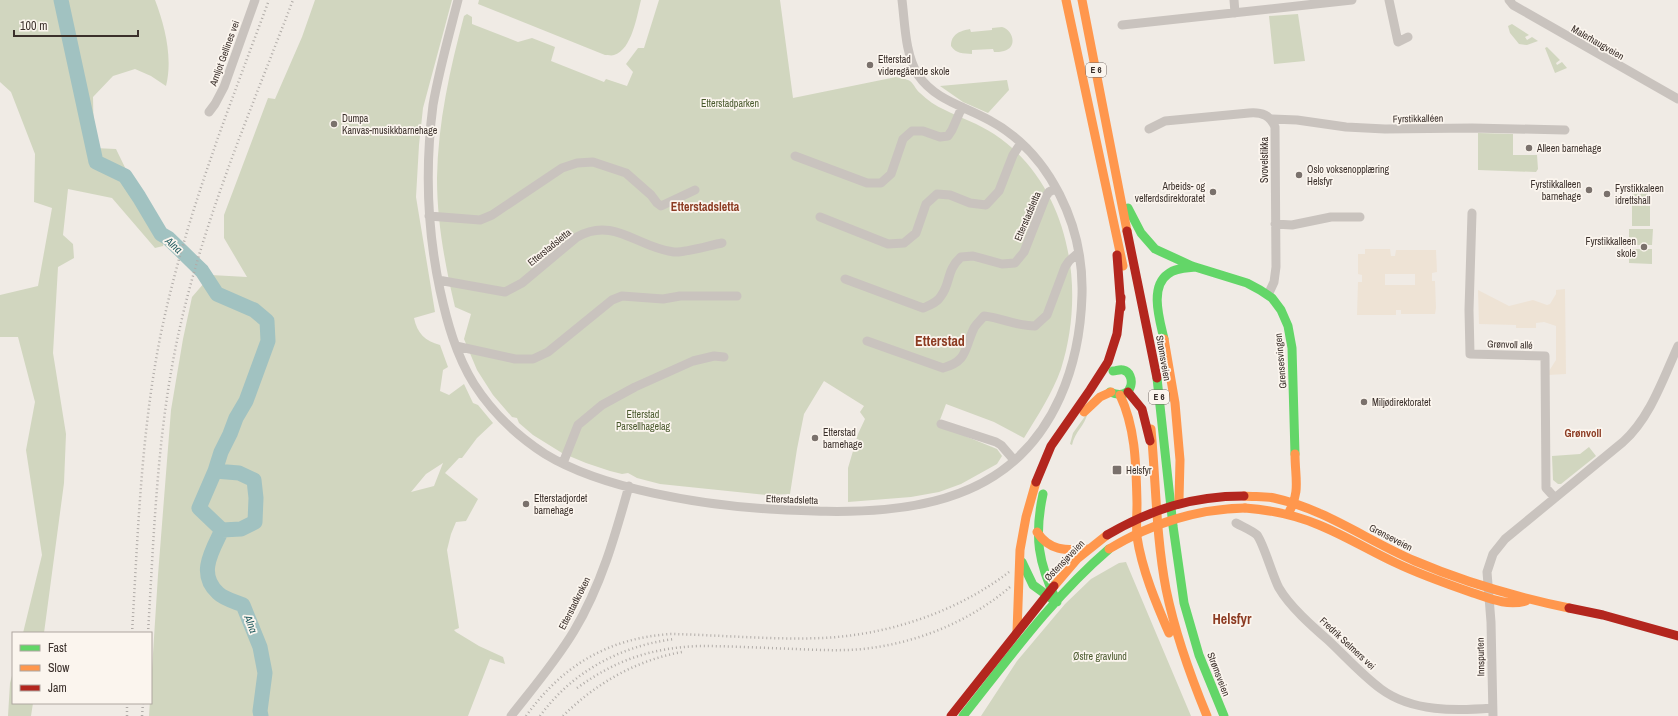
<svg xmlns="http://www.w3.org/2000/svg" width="1678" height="716" font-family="'Archivo Narrow',sans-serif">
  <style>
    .green { fill: #d1d6bf; fill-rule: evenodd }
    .plaza { fill: #eee3d5; fill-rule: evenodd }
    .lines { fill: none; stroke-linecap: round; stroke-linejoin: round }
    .river { stroke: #a1c2c1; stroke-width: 15 }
    .street { stroke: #c9c3be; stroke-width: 9 }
    .fast { stroke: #63d668; stroke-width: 9 }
    .slow { stroke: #ff974d; stroke-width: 9 }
    .jam { stroke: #b3261e; stroke-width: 9 }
    .rail { stroke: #b1aca8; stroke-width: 2.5; stroke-dasharray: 1 3; stroke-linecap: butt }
    .slow-bridge { stroke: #ff974d; stroke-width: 9 }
    .jam-bridge { stroke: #b3261e; stroke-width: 9 }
    .poi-dot { fill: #7a716c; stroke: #fbf5ee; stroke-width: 1.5 }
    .labels { text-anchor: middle; stroke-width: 3.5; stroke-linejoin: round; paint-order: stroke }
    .shield { fill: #fbf5ee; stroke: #756b66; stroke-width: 1 }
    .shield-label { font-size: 9px; font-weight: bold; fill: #3b302b }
    .street-label { font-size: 10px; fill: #3b302b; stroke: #fbf5ee }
    .poi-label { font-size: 10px; fill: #3b302b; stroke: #fbf5ee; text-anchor: start }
    .park-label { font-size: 10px; fill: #4a5a2e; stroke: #fbf5ee }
    .water-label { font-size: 11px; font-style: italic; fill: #1f5a5e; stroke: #fbf5ee }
    .neighbourhood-label { font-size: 11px; font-weight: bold; fill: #8c3b22; stroke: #fbf5ee }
    .quarter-label { font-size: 12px; font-weight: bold; fill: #8c3b22; stroke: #fbf5ee }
    .district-label { font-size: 14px; font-weight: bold; fill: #8c3b22; stroke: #fbf5ee }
  </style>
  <rect width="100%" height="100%" fill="#f0ebe5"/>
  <path class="green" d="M0 0H155C165 26 173 58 166 86L151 76 135 69 113 76 93 97 94 148 116 149 152 223 165 237 163 246 155 248 112 198 68 189 63 235 73 244 74 258 58 267 53 353 66 434 64 483 44 633H23L42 555 26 450 35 402 18 337H0V295L38 286 52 208 34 202 35 154 11 92 0 82Z
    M315 0H452L423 108 419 145 416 197 435 312 414 318C417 333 425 341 440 345L448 367 443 370 440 391 449 395 464 384 473 403 478 405 493 423 477 438 462 458H459L445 473 478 499 466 521 456 522 451 534 447 550 459 628 454 630 456 632 479 646 503 657 505 664 490 659 468 716H149L158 575 171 410 183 339 192 297 211 275 247 277 224 238V215L268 98 275 99 302 37ZM443 463 434 486 411 492 426 474Z
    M479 0H641C637 15 632 50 614 55 612 56 607 55 605 55L478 4Z
    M659 0H780L793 98 896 77C900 78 907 79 910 81 914 84 916 90 920 93 927 100 936 106 945 110 961 118 979 124 994 134 1069 184 1087 287 1061 369 1052 394 1038 415 1024 438L994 422 946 404 938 425 997 449 1002 456 997 464 961 484 939 492 911 497 848 502V468L858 434 865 419 860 412 864 406 824 381 804 414 797 449 790 494 766 495 660 484 637 478 628 473 622 474 610 471 586 463 562 453 533 435 519 423 517 418 512 417 493 395 477 370 464 339 471 314 455 307C445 265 437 222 437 178 438 122 450 69 464 16L467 14 472 17V24L518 42 532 38 555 47 551 61 604 82 606 79 627 86 633 72 626 64 638 48H644Z
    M1298 14 1305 61 1274 64 1269 16Z
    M1512 24 1529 35 1525 37 1527 40 1532 37 1538 41 1527 45 1519 44 1510 33 1508 26Z
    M1002 27C1013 30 1018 47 1004 51 1001 52 997 52 994 52L993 49 972 50V54C963 53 956 54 951 46 951 34 960 31 970 29L971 32 992 30V28Z
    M1547 47 1560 60 1556 63 1557 65 1562 62 1567 68 1555 73 1545 48Z
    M1007 80 1009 90 988 113 963 102 940 86Z
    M1478 133 1513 134V155H1537L1538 169 1536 172 1478 170Z
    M1632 192H1650V226H1632Z
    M1629 229H1653L1652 245H1629Z
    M1629 249H1652V264L1629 263Z
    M1088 412C1085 426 1075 431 1072 445L1070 444 1073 433Z
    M1589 447 1596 456 1561 484H1558L1553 480 1552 456 1580 454Z
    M1126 562 1191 716H981L1017 661 1065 604 1091 579 1119 563Z
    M13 672V703H33L31 716H8L10 683Z"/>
  <path class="plaza" d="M1365 249H1390L1391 256H1395L1396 250H1436L1437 272 1432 273V281H1435L1436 308 1435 314H1401V310H1396V315H1357L1358 282H1362V275L1358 274V254H1365ZM1385 274H1415V285H1385Z
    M1565 289 1566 374 1548 375 1549 371 1556 360V326L1544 322 1536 323V328H1516V325L1479 324 1478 290 1509 306 1533 300 1547 305 1550 304 1556 294V290Z"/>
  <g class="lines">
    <path class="river" d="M61 0 96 162 125 176 139 197 161 234 168 238 202 271 217 294 254 310 267 321 268 341 246 401 236 418 230 434 221 452 215 471 239 473 254 480 256 498 255 522 241 529 222 530C212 551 197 574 218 593 224 599 236 602 243 605L260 647 265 673 260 711 261 716
      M215 471 199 508 222 530"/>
    <path class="street" d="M458 0C449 35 439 70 433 105 425 167 427 229 440 290 447 322 456 355 474 384 492 412 517 436 545 454 602 489 702 505 769 509 842 513 930 517 994 476 1055 437 1080 365 1082 295 1084 227 1051 153 989 120 964 106 935 100 918 75 905 54 905 24 902 0
      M1234 0 1235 13
      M1389 0 1398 42 1408 37
      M1509 0 1513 5 1678 99
      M1122 25 1352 0
      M209 112 215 104 224 87 255 0
      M1272 119 1297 120 1346 127 1385 129 1472 128 1565 130
      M1149 129 1165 121 1249 113C1262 112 1270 115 1275 127L1276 267 1274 282 1268 295
      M795 156 867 183H881L891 174 903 139 912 131H923L940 137 948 136 952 130 962 107
      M1472 213 1469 310 1470 354 1545 356 1546 488 1555 498
      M429 216 480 220 492 215 562 168 577 163 593 162 626 173 651 195 657 203 661 206 695 190
      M820 217 888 244 904 243 916 233 926 204 937 194 950 195 970 203 986 205 999 191 1013 155 1021 143
      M1275 224 1292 225 1331 217H1360
      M845 279 923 308C930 305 937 303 941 296 951 283 946 270 961 257L973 256 1002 264 1015 263 1024 252 1046 196 1049 192 1056 188
      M438 280 505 292 522 283 577 237C614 216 638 248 674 252 684 253 711 245 722 243
      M867 341 943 368C968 361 964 349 974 328 976 324 981 320 984 316 1003 318 1015 326 1035 326L1047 315 1065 267 1069 261 1078 253
      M456 346 515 359H533L548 352 612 300 622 296 663 299 680 296H737
      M941 424 996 442 1001 445 1014 460
      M563 463 578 425 602 405 635 387 693 361 714 356 724 357
      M1236 523C1243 527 1251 530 1257 535 1263 542 1273 577 1279 588 1290 607 1313 627 1329 641 1346 657 1362 675 1381 689 1412 712 1456 711 1492 708
      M511 716C533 688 556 661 574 631 601 586 615 536 629 486
      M1493 716 1491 622 1487 572 1493 554 1505 539 1623 442C1650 418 1663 379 1678 346"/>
    <path class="fast" d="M1128 208 1141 233 1155 249 1192 266 1247 283 1260 290 1272 298 1281 310 1288 326 1292 348 1295 454
      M1164 339C1160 321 1149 287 1168 274 1175 268 1186 268 1195 267
      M1157 378 1173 526 1184 603 1199 655 1224 716
      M1110 392C1135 403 1136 372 1123 370 1120 369 1116 371 1113 371
      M1043 494C1034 536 1038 563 1057 602
      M1022 562 1033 585 1055 601
      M963 716C1009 658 1053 597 1109 549"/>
    <path class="slow" d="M1066 0 1123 266
      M1082 0 1127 231
      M1164 339 1175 403 1180 460 1179 500
      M1120 395C1136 429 1136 466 1137 503 1137 514 1136 526 1137 537 1142 570 1156 603 1169 633
      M1084 412 1100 397 1111 392
      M1151 429C1156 482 1156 537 1166 589 1175 633 1190 675 1207 716
      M1244 496C1254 497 1265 496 1274 498 1325 509 1368 541 1415 561 1464 582 1516 597 1569 608
      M1245 508C1271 510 1295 515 1319 525 1346 536 1370 551 1396 563 1421 575 1447 584 1473 593 1491 599 1507 606 1526 601
      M1288 514C1301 491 1295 479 1295 454
      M1037 532C1050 552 1067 550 1088 549
      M1054 586 1077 559 1107 535
      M1017 632 1020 550 1026 517 1036 482"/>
    <path class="jam" d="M1127 231 1157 378
      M1117 255 1121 308
      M1128 392 1142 409 1150 441
      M1036 482 1051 446 1090 390 1108 362 1117 334 1121 297
      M1569 608 1603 615 1678 636
      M951 716 1054 586"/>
    <path class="rail" d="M132 633C138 533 141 432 161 333 185 218 228 110 269 0
      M148 633C154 534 157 433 178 336 203 220 251 110 293 0
      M577 688C616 660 651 648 699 646 731 646 764 648 796 649 819 650 841 651 863 649 917 643 969 622 1010 587
      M127 716V703
      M142 716 143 703
      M526 716C562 666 608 638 671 634 721 635 772 640 822 638 888 635 957 612 1009 572
      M540 716C572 672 620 646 674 639
      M563 716C596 683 637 660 682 652"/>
    <path class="slow-bridge" d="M1109 549C1152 523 1195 509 1245 508"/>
    <path class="jam-bridge" d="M1107 535C1152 509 1192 496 1244 496"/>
  </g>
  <g class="poi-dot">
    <circle cx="870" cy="65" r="4"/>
    <circle cx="334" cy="124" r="4"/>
    <circle cx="1529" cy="148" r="4"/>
    <circle cx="1299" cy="175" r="4"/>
    <circle cx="1589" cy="190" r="4"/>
    <circle cx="1213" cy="192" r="4"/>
    <circle cx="1607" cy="194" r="4"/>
    <circle cx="1644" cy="247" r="4"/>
    <circle cx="1364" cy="402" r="4"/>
    <circle cx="815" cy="438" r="4"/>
    <rect x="1112" y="465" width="10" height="10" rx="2"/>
    <circle cx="526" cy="504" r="4"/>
  </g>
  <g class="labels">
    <g class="shield">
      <rect x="1086" y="63" width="20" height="14" rx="3"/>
      <rect x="1149" y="390" width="20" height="14" rx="3"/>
    </g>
    <g class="shield-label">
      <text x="1096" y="73">E 6</text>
      <text x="1159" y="400">E 6</text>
    </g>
    <g class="street-label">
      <text transform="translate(1598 42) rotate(30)" y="4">Malerhaugveien</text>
      <text transform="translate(224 53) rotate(-70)" y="4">Arnljot Gellines vei</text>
      <text transform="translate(1418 118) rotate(-1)" y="4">Fyrstikkalléen</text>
      <text transform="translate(1264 160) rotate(-90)" y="4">Svovelstikka</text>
      <text transform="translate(1027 216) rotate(-67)" y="4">Etterstadsletta</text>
      <text transform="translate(549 247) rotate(-39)" y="4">Etterstadsletta</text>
      <text transform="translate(1510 344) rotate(2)" y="4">Grønvoll allé</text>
      <text transform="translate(1164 358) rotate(80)" y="4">Strømsveien</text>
      <text transform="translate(1280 361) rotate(-95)" y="4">Grensesvingen</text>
      <text transform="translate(792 499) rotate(2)" y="4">Etterstadsletta</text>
      <text transform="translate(1391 537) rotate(27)" y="4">Grenseveien</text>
      <text transform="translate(1064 560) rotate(-46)" y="4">Østensjøveien</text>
      <text transform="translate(574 603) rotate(-63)" y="4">Etterstadkroken</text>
      <text transform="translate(1348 643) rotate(43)" y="4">Fredrik Selmers vei</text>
      <text transform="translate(1480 657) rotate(-91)" y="4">Innspurten</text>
      <text transform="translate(1219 674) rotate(69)" y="4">Strømsveien</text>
    </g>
    <g class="poi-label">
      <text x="878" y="63">Etterstad<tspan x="878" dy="12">videregående skole</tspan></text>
      <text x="342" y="122">Dumpa<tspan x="342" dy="12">Kanvas-musikkbarnehage</tspan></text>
      <text x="1537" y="152">Alleen barnehage</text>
      <text x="1307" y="173">Oslo voksenopplæring<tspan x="1307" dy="12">Helsfyr</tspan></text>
      <text x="1581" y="188" text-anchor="end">Fyrstikkalleen<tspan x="1581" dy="12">barnehage</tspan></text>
      <text x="1205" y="190" text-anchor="end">Arbeids- og<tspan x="1205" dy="12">velferdsdirektoratet</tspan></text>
      <text x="1615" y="192">Fyrstikkaleen<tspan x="1615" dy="12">idrettshall</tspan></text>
      <text x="1636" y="245" text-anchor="end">Fyrstikkalleen<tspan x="1636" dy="12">skole</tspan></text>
      <text x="1372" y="406">Miljødirektoratet</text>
      <text x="823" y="436">Etterstad<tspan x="823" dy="12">barnehage</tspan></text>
      <text x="1126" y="474">Helsfyr</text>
      <text x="534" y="502">Etterstadjordet<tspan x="534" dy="12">barnehage</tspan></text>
    </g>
    <g class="park-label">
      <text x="730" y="107">Etterstadparken</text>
      <text x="643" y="418">Etterstad<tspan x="643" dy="12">Parsellhagelag</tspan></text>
      <text x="1100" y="660">Østre gravlund</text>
    </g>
    <g class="water-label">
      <text transform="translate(174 245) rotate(42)" y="4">Alna</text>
      <text transform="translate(251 624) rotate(69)" y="4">Alna</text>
    </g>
    <g class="neighbourhood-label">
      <text x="1583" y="437">Grønvoll</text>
    </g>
    <g class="quarter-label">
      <text x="705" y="211">Etterstadsletta</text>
    </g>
    <g class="district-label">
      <text x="940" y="346">Etterstad</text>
      <text x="1232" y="624">Helsfyr</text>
    </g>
  </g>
  <rect x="12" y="632" width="140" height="72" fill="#fbf5ee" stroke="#aea6a0"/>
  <rect x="20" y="645" width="20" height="6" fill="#63d668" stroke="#aea6a0"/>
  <text x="48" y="652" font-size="12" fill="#3b302b">Fast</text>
  <rect x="20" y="665" width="20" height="6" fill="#ff974d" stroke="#aea6a0"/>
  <text x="48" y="672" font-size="12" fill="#3b302b">Slow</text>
  <rect x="20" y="685" width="20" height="6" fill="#b3261e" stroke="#aea6a0"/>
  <text x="48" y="692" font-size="12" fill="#3b302b">Jam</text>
  <path d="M14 30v6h124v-6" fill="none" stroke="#3b302b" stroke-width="2"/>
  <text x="20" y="30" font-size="12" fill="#3b302b" stroke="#fbf5ee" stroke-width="3" paint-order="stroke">100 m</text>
</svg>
